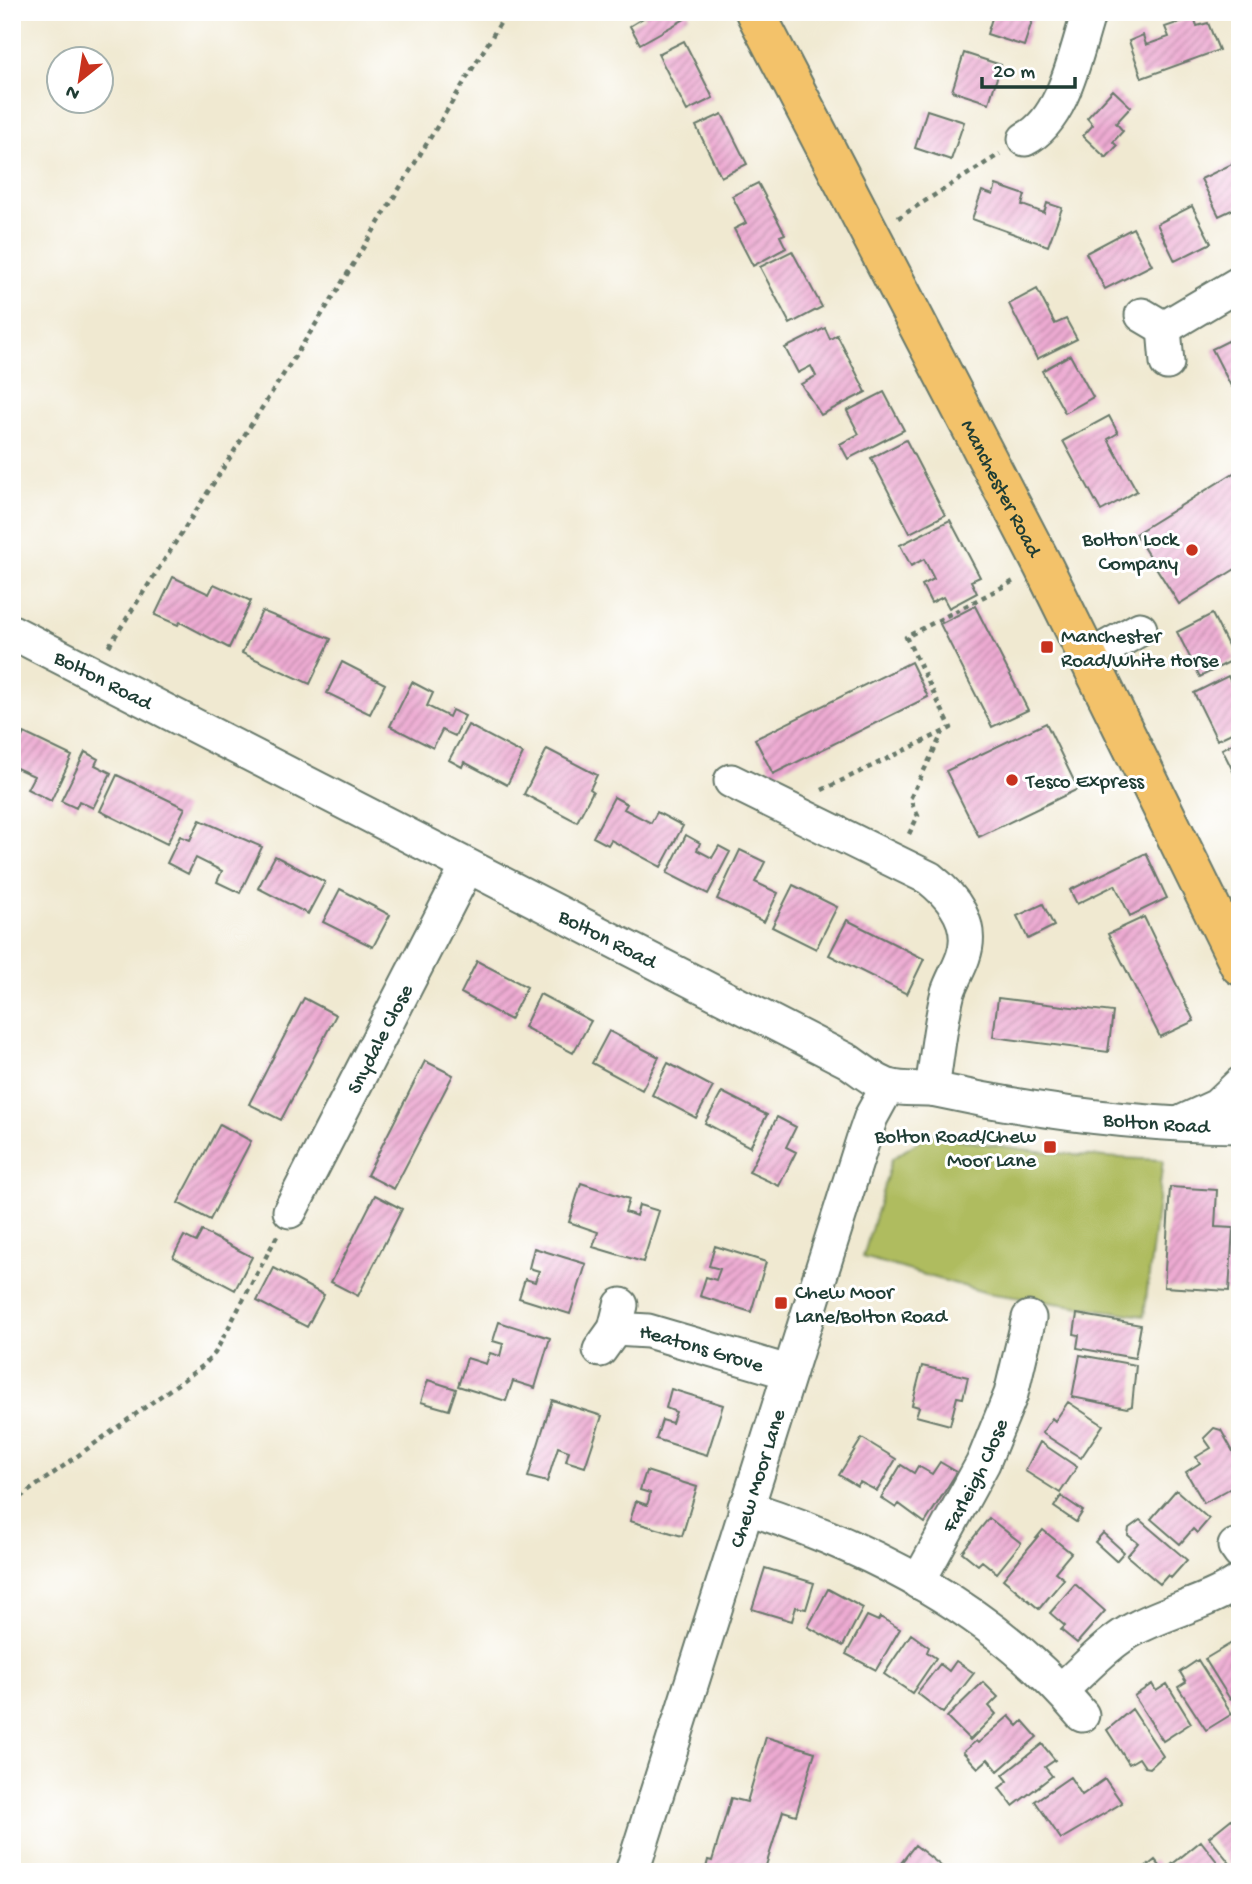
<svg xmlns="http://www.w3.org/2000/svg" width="1252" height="1884" font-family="'Gochi Hand',sans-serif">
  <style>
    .green { fill: #afbc5e; stroke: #677c49; stroke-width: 2 }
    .building { fill: url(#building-hatch) }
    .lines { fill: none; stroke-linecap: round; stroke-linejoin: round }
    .minor-casing { stroke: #68796b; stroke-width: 37 }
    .major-casing { stroke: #68796b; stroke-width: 42 }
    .path { stroke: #68796b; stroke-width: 4.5; stroke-dasharray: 5 5; stroke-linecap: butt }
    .minor { stroke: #fff; stroke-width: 33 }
    .major { stroke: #f3c26a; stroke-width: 38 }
    .poi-dot { fill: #c8321e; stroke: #fff; stroke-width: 2.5 }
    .labels { text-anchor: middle; stroke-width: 6; stroke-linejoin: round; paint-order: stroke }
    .street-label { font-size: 21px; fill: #1f3d34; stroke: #fff }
    .poi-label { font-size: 21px; fill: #1f3d34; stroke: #fff; text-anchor: start }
  </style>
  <defs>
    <pattern id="building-hatch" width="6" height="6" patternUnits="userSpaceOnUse" patternTransform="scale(1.75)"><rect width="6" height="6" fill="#edaad2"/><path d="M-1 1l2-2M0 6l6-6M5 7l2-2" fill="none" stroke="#bf8cab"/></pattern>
  </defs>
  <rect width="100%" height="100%" fill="#fff"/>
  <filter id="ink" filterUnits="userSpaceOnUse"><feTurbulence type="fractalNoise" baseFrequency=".0143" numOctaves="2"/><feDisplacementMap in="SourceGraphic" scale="14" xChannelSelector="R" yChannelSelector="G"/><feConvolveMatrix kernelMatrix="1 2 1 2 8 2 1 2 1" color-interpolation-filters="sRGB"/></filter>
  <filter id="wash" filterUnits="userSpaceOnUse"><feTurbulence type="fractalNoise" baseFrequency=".00686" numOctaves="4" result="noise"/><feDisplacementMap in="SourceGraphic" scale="28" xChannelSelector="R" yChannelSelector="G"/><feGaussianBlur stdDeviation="1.57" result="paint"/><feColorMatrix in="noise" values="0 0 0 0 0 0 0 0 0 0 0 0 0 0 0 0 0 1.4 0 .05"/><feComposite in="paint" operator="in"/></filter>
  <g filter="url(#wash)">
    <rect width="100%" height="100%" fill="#f0e9d1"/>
    <path class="green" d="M930 1134C1007 1150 1085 1157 1163 1160L1144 1316 987 1293 863 1257 892 1159Z"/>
    <g id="blocks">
      <path class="building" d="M642 12H688L690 16 640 44 630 26 645 17Z
        M986 12H1035L1024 46 987 34 993 15Z
        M1194 17 1197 26 1208 23 1219 50 1142 78 1129 41 1143 35 1146 45 1169 37 1165 27Z
        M684 41 713 98 687 111 658 54Z
        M964 53 1001 65 989 103 952 91Z
        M1113 90 1131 107 1116 123 1123 131 1113 142 1117 146 1106 158 1083 136 1093 125 1087 118Z
        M927 110 964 122 951 160 915 148Z
        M722 114 747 164 721 177 696 126Z
        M1240 160V206L1219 216 1201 179Z
        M758 183 785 234 780 236 786 248 753 266 734 229 746 223 732 196Z
        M996 185 1025 195 1022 205 1044 213 1047 203 1062 208 1048 246 972 219 982 191 993 195Z
        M1192 206 1211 243 1175 261 1157 224Z
        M1133 228 1152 265 1105 289 1086 253Z
        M792 251 822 307 790 324 760 267Z
        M1037 289 1055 324 1066 319 1077 339 1037 359 1009 304Z
        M825 328 830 339 837 335 866 392 821 415 801 384 816 376 811 366 798 373 785 348Z
        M1240 335V381L1231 386 1212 349Z
        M1070 355 1093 397 1065 413 1042 371Z
        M884 392 904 430 848 459 840 444 859 434 847 411Z
        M1109 416 1118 433 1108 439 1137 491 1101 511 1063 441Z
        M906 440 945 515 910 533 871 458Z
        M1240 469V566L1179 604 1135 534Z
        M950 520 980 577 971 581 977 593 949 608 943 597 931 603 922 585 934 579 924 559 911 566 900 545Z
        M173 577 209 594 214 584 251 601 229 648 180 622 178 625 155 615Z
        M975 606 1028 710 992 727 940 624Z
        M262 611 331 639 310 684 242 653Z
        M1212 614 1235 659 1200 677 1177 632Z
        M342 662 385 684 370 714 327 693Z
        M911 662 928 697 773 774 755 739Z
        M1228 676 1237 695 1240 694V729L1217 740 1194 693Z
        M412 682 433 693 427 706 449 717 452 710 465 716 455 736 442 730 433 748 390 726Z
        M1046 723 1078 789 979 837 946 771Z
        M468 725 523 754 507 785 464 762 462 767 449 760Z
        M24 733 72 756 51 801 27 789 34 776 12 766V758Z
        M1240 740V785L1222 749Z
        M547 749 597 775 590 789 593 791 577 822 524 794Z
        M85 752 98 759 95 765 111 773 93 808 79 801 76 808 61 801Z
        M117 775 185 808 167 844 100 811Z
        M614 797 627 804 624 809 651 823 657 812 683 826 661 867 611 840 608 845 593 837Z
        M200 820 262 847 240 893 217 882 222 871 196 858 188 874 167 863 180 836 190 840Z
        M686 835 700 843 697 850 712 858 719 846 730 852 708 894 667 873Z
        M740 850 765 862 755 882 778 893 764 922 717 899Z
        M1146 853 1167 898 1130 916 1115 885 1077 904 1070 890Z
        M275 856 325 882 308 914 258 888Z
        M793 885 837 907 816 949 772 927Z
        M340 889 390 915 373 947 323 922Z
        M1043 904 1054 926 1028 939 1017 916Z
        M1144 917 1194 1021 1160 1037 1108 934Z
        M847 920 924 959 907 994 829 955Z
        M477 961 527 987 510 1020 461 993Z
        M540 994 591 1021 573 1053 524 1027Z
        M304 998 336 1015 281 1120 249 1104Z
        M998 998 1113 1012 1108 1052 993 1037Z
        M609 1031 659 1057 642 1090 592 1063Z
        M425 1061 453 1075 394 1189 367 1175Z
        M668 1063 713 1087 696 1118 652 1095Z
        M722 1092 767 1115 750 1147 705 1123Z
        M777 1117 796 1127 786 1147 796 1152 779 1186 749 1172Z
        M220 1124 251 1141 210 1220 178 1203Z
        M581 1183 629 1199 625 1212 631 1214 636 1216 639 1205 659 1211 643 1262 593 1247 598 1232 569 1222Z
        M1170 1187 1217 1190 1215 1227 1233 1228 1229 1291 1164 1287Z
        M375 1195 402 1209 358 1296 331 1282Z
        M202 1231 252 1257 235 1290 173 1257 184 1236 196 1242Z
        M715 1246 766 1262 751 1312 700 1296 706 1277 716 1280 720 1269 709 1266Z
        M534 1248 586 1264 570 1314 519 1298 525 1279 535 1282 537 1276 539 1271 529 1268Z
        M274 1268 324 1295 307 1327 257 1301Z
        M1077 1314 1141 1325 1135 1358 1077 1348 1079 1335 1074 1334Z
        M499 1322 550 1338 535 1388 513 1381 506 1401 458 1386 467 1358 486 1364 490 1353 500 1356 503 1344 493 1341Z
        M1080 1355 1136 1365 1132 1406 1127 1408 1072 1397Z
        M922 1366 968 1377 963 1398 957 1397 950 1425 916 1416 919 1407 912 1405Z
        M428 1380 456 1389 449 1410 421 1402Z
        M671 1389 723 1405 707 1455 656 1439 662 1420 672 1423 674 1417 676 1412 666 1408Z
        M552 1400 602 1416 585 1467 566 1461 569 1451 558 1447 547 1482 528 1477Z
        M1068 1402 1103 1425 1081 1458 1042 1433 1052 1418 1055 1421Z
        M1214 1428 1221 1430 1240 1464V1483L1204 1503 1186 1472 1200 1463 1196 1457 1211 1448 1204 1438Z
        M862 1438 896 1459 877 1491 860 1482 857 1486 839 1475Z
        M1040 1442 1077 1467 1060 1493 1025 1471Z
        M940 1462 957 1472 925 1523 899 1504 896 1508 881 1498 901 1465 914 1473 918 1466 932 1474Z
        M646 1471 697 1487 682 1536 630 1521 636 1501 647 1505 649 1499 650 1493 640 1490Z
        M1176 1490 1209 1519 1197 1533 1193 1529 1180 1544 1151 1519Z
        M1061 1496 1083 1511 1076 1522 1054 1507Z
        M989 1518 1021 1543 997 1573 982 1561 978 1565 962 1552Z
        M1140 1520 1187 1560 1171 1578 1168 1575 1160 1584 1127 1556 1138 1543 1128 1535 1129 1528Z
        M1043 1530 1071 1553 1055 1572 1064 1579 1039 1609 1003 1579Z
        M1103 1533 1124 1552 1116 1561 1095 1542Z
        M765 1568 814 1583 806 1609 796 1607 792 1621 752 1609Z
        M1075 1584 1105 1611 1077 1643 1061 1630 1065 1626 1050 1613Z
        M828 1589 863 1608 843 1646 808 1627Z
        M867 1616 878 1621 880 1617 900 1629 876 1670 846 1654Z
        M911 1634 929 1647 927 1652 936 1658 912 1693 884 1674Z
        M1235 1641 1240 1649V1693L1230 1699 1205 1659Z
        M1198 1660 1232 1714 1206 1730 1178 1687 1186 1682 1180 1672Z
        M956 1661 974 1673 943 1713 917 1693 940 1664 949 1671Z
        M983 1682 998 1697 989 1706 996 1714 970 1740 947 1717Z
        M1152 1684 1156 1691 1167 1684 1191 1723 1163 1741 1134 1696Z
        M1132 1709 1163 1756 1150 1768 1145 1767 1139 1758 1129 1764 1107 1730Z
        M1009 1716 1018 1726 1023 1721 1037 1737 998 1771 988 1759 978 1768 963 1752 976 1741 978 1743Z
        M766 1737 815 1752 796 1815 783 1811 764 1872H705L708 1860 712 1861 731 1798 747 1802Z
        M1042 1744 1055 1760 1045 1767 1052 1776 1013 1806 999 1788 1008 1781 1003 1775Z
        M1070 1777 1082 1795 1105 1779 1122 1803 1061 1839 1035 1801Z
        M1240 1812V1870L1237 1872 1209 1837Z
        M1201 1841 1225 1872H1175L1170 1866Z
        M915 1845 935 1861 948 1872H894Z
        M1155 1860 1165 1872H1140Z"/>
    </g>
  </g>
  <g filter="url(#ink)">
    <use href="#blocks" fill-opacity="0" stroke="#68796b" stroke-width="2"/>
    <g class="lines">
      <defs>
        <g id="minor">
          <path d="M1025 139C1064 120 1076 51 1089 12"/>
          <path d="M1142 315 1164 328 1167 363"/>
          <path d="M1164 328 1240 283"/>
          <path id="s1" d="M12 632 848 1061C860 1069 875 1082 889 1086 904 1091 922 1087 937 1090 1037 1112 1137 1125 1240 1126"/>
          <path d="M1088 658 1140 629"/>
          <path d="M731 781 929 878C953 897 975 924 963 957 959 969 952 980 948 992 940 1023 937 1058 932 1089"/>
          <path d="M1180 1123 1217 1106 1240 1084"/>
          <path id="s2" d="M290 1211 467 867"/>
          <path id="s3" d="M615 1329 648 1331 788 1372"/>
          <path d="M600 1350 615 1329 621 1305"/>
          <path d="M745 1507C871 1547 997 1612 1082 1715"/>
          <path d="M1235 1546 1240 1553"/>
          <path id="s4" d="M918 1582 983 1463 1011 1394 1029 1318"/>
          <path d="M1061 1690C1085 1669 1108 1642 1136 1628 1170 1610 1208 1603 1240 1581"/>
          <path id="s5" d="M632 1872 863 1140 871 1117 888 1086"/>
        </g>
        <g id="major">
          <path id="s6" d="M755 12 1043 566 1240 966"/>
        </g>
      </defs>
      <use href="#minor" class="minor-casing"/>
      <use href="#major" class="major-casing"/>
      <path class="path" d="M898 218 1000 154
        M109 646 335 294 507 12
        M822 790 951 728 906 637 1014 581
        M909 834 918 816 910 799 943 732
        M12 1503 204 1365 215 1353 277 1236"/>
      <use href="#minor" class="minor"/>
      <use href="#major" class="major"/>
    </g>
  </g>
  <g class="poi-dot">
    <circle cx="1192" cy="550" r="7"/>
    <rect x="1040" y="640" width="14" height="14" rx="3.5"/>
    <circle cx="1012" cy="780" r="7"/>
    <rect x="1043" y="1140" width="14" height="14" rx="3.5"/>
    <rect x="774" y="1296" width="14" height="14" rx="3.5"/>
  </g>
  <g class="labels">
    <g class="street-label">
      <text dy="7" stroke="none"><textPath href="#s6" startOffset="536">Manchester Road</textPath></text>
      <text dy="7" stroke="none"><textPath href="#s1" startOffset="103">Bolton Road</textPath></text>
      <text dy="7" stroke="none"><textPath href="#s1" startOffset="670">Bolton Road</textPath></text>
      <text dy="7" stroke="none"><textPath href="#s2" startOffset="194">Snydale Close</textPath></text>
      <text dy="7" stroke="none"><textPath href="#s1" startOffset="1258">Bolton Road</textPath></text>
      <text dy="7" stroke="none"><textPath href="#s3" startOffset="89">Heatons Grove</textPath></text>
      <text dy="7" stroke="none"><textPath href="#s4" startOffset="121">Farleigh Close</textPath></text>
      <text dy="7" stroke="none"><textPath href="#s5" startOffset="413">Chew Moor Lane</textPath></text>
    </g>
    <g class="poi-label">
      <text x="1178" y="545" text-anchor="end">Bolton Lock<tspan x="1178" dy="24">Company</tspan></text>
      <text x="1061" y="642">Manchester<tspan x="1061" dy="24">Road/White Horse</tspan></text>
      <text x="1026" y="787">Tesco Express</text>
      <text x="1036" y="1142" text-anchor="end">Bolton Road/Chew<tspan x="1036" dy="24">Moor Lane</tspan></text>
      <text x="795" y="1298">Chew Moor<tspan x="795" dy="24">Lane/Bolton Road</tspan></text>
    </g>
  </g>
  <rect width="1252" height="1884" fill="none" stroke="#fff" stroke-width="42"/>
  <g transform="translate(80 80) rotate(210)"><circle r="33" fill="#ffffff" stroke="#a5b1ae" stroke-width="2"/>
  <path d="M0-5L12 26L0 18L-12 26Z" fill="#c8321e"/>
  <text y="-10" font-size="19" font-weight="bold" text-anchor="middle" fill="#1f3d34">N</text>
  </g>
  <path d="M982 77v10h93v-10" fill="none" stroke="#1f3d34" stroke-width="3.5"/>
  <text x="993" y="77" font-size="21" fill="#1f3d34" stroke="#ffffff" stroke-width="5" paint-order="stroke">20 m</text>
</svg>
